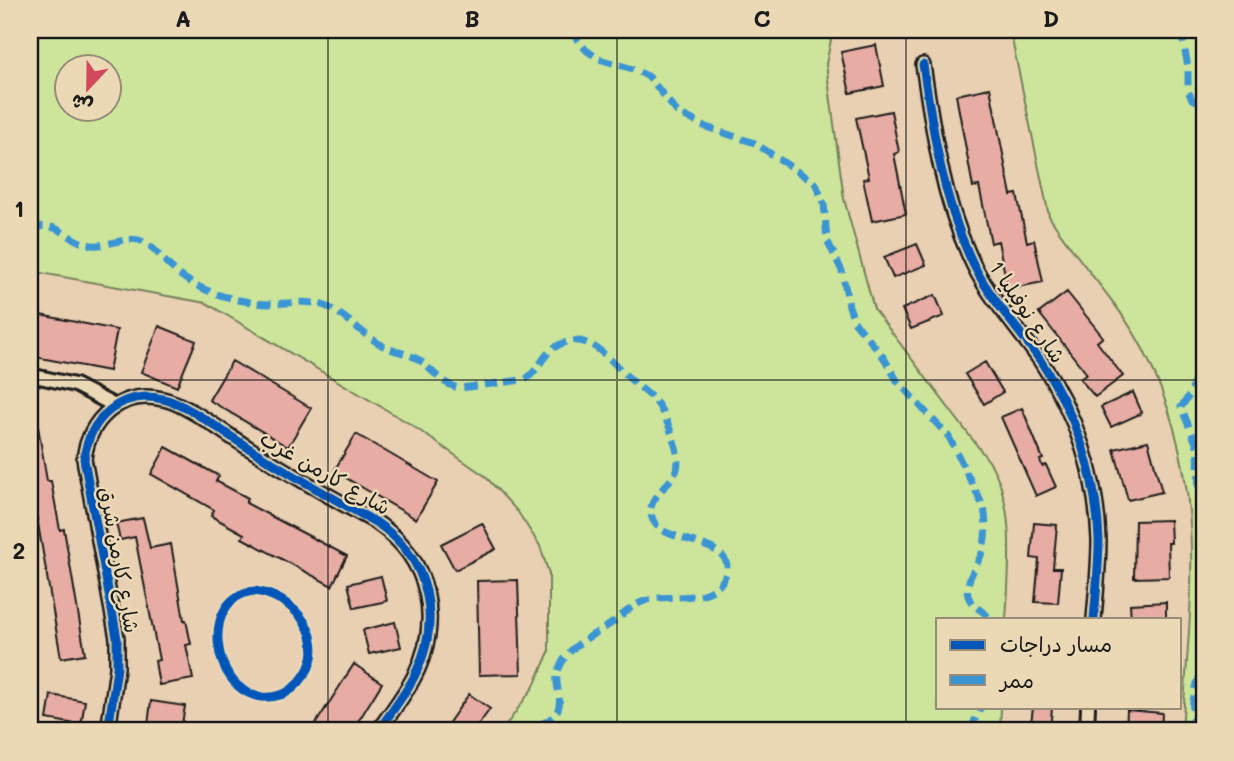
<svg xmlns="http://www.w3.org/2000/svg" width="1234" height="761" font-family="Mali,'Playpen Sans Arabic',sans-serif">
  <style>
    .green { fill: #cde59a; stroke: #74805b; stroke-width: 2; fill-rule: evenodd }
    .building { fill: #e7aca4; stroke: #1c1c1c; stroke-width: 2 }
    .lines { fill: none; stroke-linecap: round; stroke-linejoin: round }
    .minor-casing { stroke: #1c1c1c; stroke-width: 18 }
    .minor { stroke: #ebd9b6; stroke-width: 12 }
    .quiet { stroke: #3a94d4; stroke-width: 7; stroke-dasharray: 14 7; stroke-linecap: butt }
    .cycleway-casing { stroke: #ebd9b6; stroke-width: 13 }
    .cycleway { stroke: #0057b8; stroke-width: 9 }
    .grid { fill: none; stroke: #1c1c1c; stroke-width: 2; stroke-opacity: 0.55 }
    .labels { text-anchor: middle; stroke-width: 5; stroke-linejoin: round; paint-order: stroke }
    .street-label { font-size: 21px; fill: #1c1c1c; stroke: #ebd9b6 }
    .neatline { fill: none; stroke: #1c1c1c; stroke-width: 2.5 }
    .grid-label { font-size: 23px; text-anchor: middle; font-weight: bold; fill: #1c1c1c }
  </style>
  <rect width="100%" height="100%" fill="#ead0b2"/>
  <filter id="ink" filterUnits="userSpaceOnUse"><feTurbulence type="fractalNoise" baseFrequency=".0143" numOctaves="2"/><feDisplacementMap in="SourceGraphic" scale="14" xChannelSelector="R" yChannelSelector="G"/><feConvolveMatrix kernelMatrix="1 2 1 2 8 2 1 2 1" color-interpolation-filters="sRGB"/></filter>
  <g filter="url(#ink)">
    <path class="green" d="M30 30H833L826 64 844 199 874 309 991 464C1016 507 1009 571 1006 619H938V707H1001L1000 731H502L534 686 549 652V574L540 546 518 512 485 476 410 424 206 303 30 271ZM108 66V108H66V66Z
      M1010 30H1204V731H1182C1191 594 1209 480 1144 351 1119 302 1078 263 1049 216Z"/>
    <path class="building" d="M876 45 884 86 850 93 841 52Z
      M990 88 1011 195 1017 194 1027 242 1034 240 1043 282 1008 289 998 241 991 243 979 186 973 187 956 95Z
      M891 111 899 152 894 154 906 214 872 221 863 179 869 178 856 118Z
      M917 244 926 265 893 278 884 257Z
      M1067 292 1103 337 1097 342 1123 376 1095 397 1080 379 1087 374 1039 313Z
      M935 295 944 316 911 329 902 309Z
      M30 313 117 330 109 371 30 356Z
      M159 326 196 341 177 387 141 372Z
      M232 361 311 408 288 447 209 400Z
      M985 362 1003 392 984 404 965 374Z
      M1133 392 1142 413 1111 427 1101 407Z
      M1022 408 1043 459 1040 460 1042 466 1046 465 1056 487 1036 496 1001 417Z
      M30 414H36L47 481H51L60 530 64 529 85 654 61 658 37 518H33L30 500Z
      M356 434 438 482 416 519 334 471Z
      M1148 441 1162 492 1128 500 1114 449Z
      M166 447 219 476 216 481 248 498 246 503 347 556 332 586 242 538 244 534 211 516 214 510 151 474Z
      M143 518 150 548 171 544 184 620H186L191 644 186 645 193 679 159 685 155 661 159 660 135 537 120 540 116 523Z
      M1170 520 1171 543H1168L1169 577 1134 578 1135 521Z
      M482 523 496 549 455 570 441 544Z
      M1034 523 1057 525 1053 568H1061L1058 603 1035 602 1039 559 1031 558Z
      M381 576 387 601 354 608 348 584Z
      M518 580 521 674 479 675 477 581Z
      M1166 602V619H1131L1130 604Z
      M395 622 401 647 369 654 363 630Z
      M354 664 382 683 361 717 351 731H311Z
      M469 694 490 709 474 731H443Z
      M51 695 85 701 81 725 47 719Z
      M151 701 185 706 181 730 148 725Z
      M1033 707H1052L1050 731H1030Z
      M1127 710 1162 713 1161 731H1126Z"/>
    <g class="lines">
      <defs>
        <path id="minor" d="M923 65C933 130 942 195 969 255 986 295 1016 325 1040 360 1076 413 1097 477 1099 540 1099 566 1096 593 1094 619
          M30 375 75 385 115 406
          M108 731 117 668V638L84 459C89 419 121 389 163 399 187 404 224 433 247 447 289 474 333 498 377 523 430 559 443 620 414 677 404 696 390 714 378 731
          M1087 731 1088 707"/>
      </defs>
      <use href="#minor" class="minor-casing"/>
      <use href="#minor" class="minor"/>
      <path class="quiet" d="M570 30 586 50 599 59 633 69 649 77 677 112 706 127 755 143 816 184 824 204 827 240 842 271 849 306 854 321 884 358 898 382 949 437 984 508C987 522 986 539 982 553 977 566 961 586 970 600 974 608 985 611 990 619
        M1181 30 1188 67V91L1192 99 1204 104
        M30 230C57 217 67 242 92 245 111 247 129 233 146 243 157 250 163 261 173 269 191 286 215 295 239 300 249 302 259 304 269 304 291 304 309 298 330 308 349 318 362 334 380 344 392 352 407 352 419 360 433 370 442 385 459 388 464 388 523 380 526 379 538 371 543 355 555 347 586 328 607 357 627 376 635 384 647 392 655 401 665 412 682 454 677 469 670 488 637 502 657 526 672 543 745 542 723 580 709 605 665 592 642 602 630 607 623 615 612 623 592 637 568 644 558 671 553 685 565 700 556 713 550 721 539 724 532 731
        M1204 357 1199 366 1191 393 1181 407 1198 448 1199 504 1204 516
        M970 731 981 707
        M1194 731C1190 709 1193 688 1204 668"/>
      <defs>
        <path id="cycleway" d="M923 65C933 130 942 195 969 255 986 295 1016 325 1040 360 1076 413 1097 477 1099 540 1099 566 1096 593 1094 619
          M255 591C304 599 336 652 292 689 283 696 273 698 261 697 211 690 199 596 255 591Z
          M108 731 117 668V638L84 459C89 419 121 389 163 399 187 404 224 433 247 447 289 474 333 498 377 523 430 559 443 620 414 677 404 696 390 714 378 731"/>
      </defs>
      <use href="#cycleway" class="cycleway-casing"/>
      <use href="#cycleway" class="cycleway"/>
    </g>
  </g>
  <path class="grid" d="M328 30V731M617 30V731M906 30V731M30 380H1204"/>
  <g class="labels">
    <g class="street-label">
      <text transform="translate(1027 312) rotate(56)" y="7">شارع نوفيليا 1</text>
      <text transform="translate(325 473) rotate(30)" y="7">شارع كارمن غرب</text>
      <text transform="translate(119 560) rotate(80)" y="7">شارع كارمن شرق</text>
    </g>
  </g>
  <rect width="1234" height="761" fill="none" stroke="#ebd9b6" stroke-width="77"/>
  <rect x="936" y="618" width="245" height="91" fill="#ebd9b6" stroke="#988d78" stroke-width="2"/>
  <rect x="950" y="640" width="35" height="10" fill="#0057b8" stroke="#988d78" stroke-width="2"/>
  <text x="1000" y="652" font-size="21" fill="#1c1c1c">مسار دراجات</text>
  <rect x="950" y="675" width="35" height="10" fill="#3a94d4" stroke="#988d78" stroke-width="2"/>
  <text x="1000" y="688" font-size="21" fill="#1c1c1c">ممر</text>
  <g transform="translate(88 88) rotate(202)"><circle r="33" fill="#ebd9b6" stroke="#988d78" stroke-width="2"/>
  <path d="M0-5L12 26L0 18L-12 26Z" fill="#d1495b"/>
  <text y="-10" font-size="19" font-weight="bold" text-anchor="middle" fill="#1c1c1c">ش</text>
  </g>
  <rect x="38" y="38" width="1158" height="684" class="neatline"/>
  <g class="grid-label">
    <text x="183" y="27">A</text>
    <text x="472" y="27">B</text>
    <text x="762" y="27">C</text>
    <text x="1051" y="27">D</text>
    <text x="19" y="217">1</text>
    <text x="19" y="559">2</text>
  </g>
</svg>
